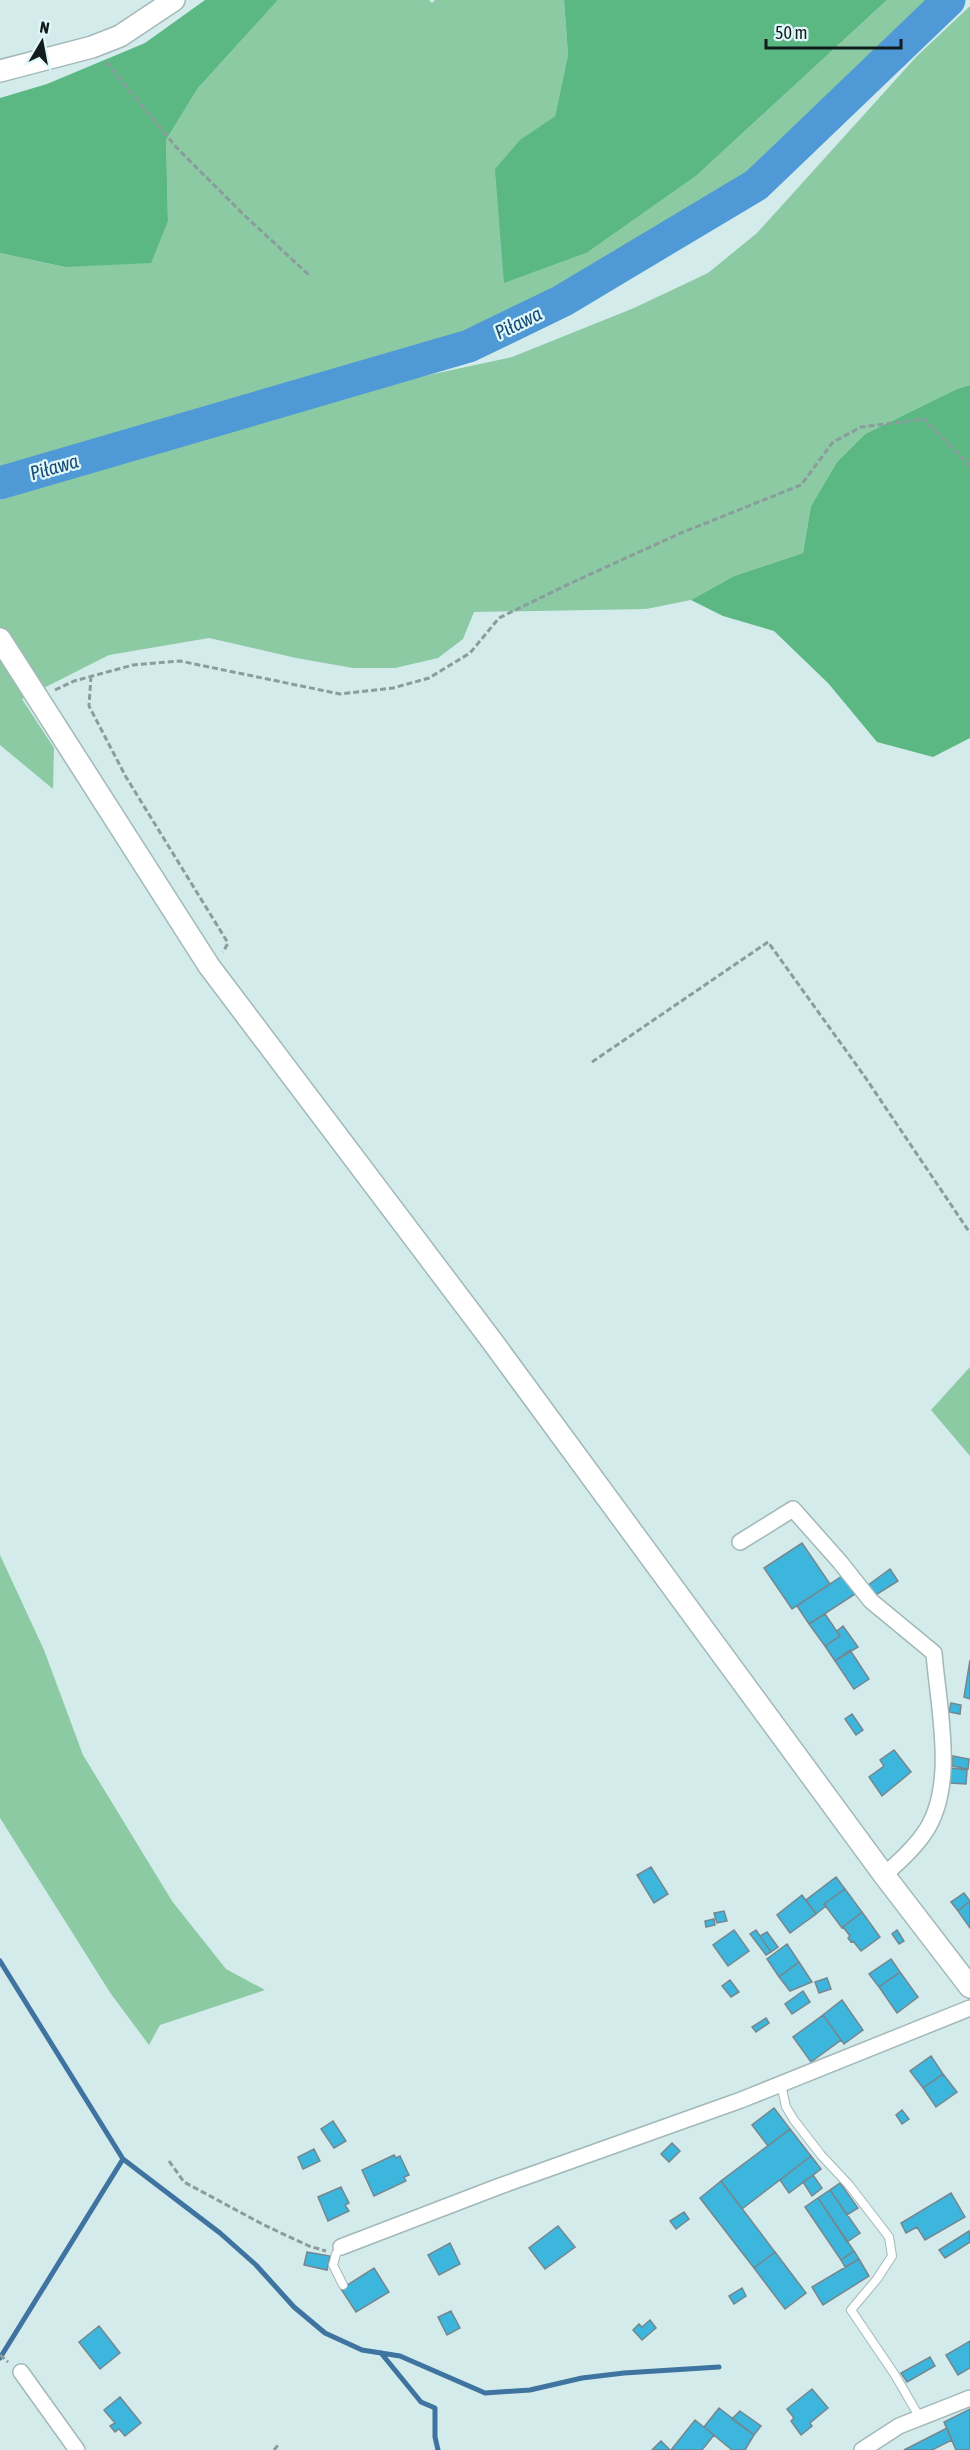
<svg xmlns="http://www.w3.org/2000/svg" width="970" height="2450" font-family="'Asap Condensed',sans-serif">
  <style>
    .green { fill: #8bcaa3 }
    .forest { fill: #5bb883 }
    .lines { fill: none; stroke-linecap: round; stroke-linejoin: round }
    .stream { stroke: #3e749f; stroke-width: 5 }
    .river { stroke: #5099d7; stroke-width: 33 }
    .building { fill: #3db6dd; stroke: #75878e; stroke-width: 1.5 }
    .lane-casing { stroke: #a2b8b9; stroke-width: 10 }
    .street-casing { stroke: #a2b8b9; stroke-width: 18 }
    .secondary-casing { stroke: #a2b8b9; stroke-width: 24 }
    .path { stroke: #8a9c9c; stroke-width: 3; stroke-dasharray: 6 3; stroke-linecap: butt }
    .lane { stroke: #fff; stroke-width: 8 }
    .street { stroke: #fff; stroke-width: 15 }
    .secondary { stroke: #fff; stroke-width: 21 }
    .labels { text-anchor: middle; stroke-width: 4.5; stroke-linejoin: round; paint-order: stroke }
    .water-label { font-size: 20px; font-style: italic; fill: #184c76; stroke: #e1f8fa }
  </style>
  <rect width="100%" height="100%" fill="#d4ebec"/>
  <path class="green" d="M278 0H429L432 3 435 0H564L568 55 555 116 521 139 588 252 696 176 887 0H949L756 185 562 301 469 346 0 483V253L65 267 168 221 166 140 198 88Z
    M970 6V385L957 389 865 434 837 462 811 506 803 553 734 576 691 600 646 609 474 612 463 639 438 658 395 668H353L296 658 209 638 109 655 22 699 54 748 53 789 0 745V500L200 436 396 382 512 357 634 308 708 273 757 233 917 56Z
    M970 1367V1456L931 1410Z
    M0 1555 44 1650 83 1755 172 1901 226 1969 265 1990 160 2025 149 2045 111 1994 0 1818Z"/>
  <path class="forest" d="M205 0H278L198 88 166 140 168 221 151 263 65 267 0 253V98L47 84 145 43Z
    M564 0H887L696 176 588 252 504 283 495 169 521 139 555 116 568 55Z
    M970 385V738L933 757 877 742 828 683 774 631 723 616 691 600 734 576 803 553 811 506 837 462 865 434 957 389Z"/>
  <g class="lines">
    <path class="stream" d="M0 1961 123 2159 220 2233 256 2265 294 2307 325 2333 362 2350 400 2356 485 2393 530 2390 582 2378 624 2373 719 2367
      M381 2353 421 2402 435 2408V2437L438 2450
      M0 2358 123 2159"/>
    <path class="river" d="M0 483 469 346 562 301 756 185 949 0"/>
  </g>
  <path class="building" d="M802 1543 830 1584 792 1609 764 1568Z
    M890 1569 898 1581 874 1596 867 1586Z
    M842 1576 855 1594 809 1624 797 1606Z
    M825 1614 840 1636 825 1646 809 1624Z
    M843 1626 858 1647 835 1661 825 1646 840 1636 837 1631Z
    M850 1650 869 1679 854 1689 835 1661Z
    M970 1660V1699L964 1697Z
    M951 1703 961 1705 960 1714 949 1712Z
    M852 1714 863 1730 856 1735 845 1719Z
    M894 1750 911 1772 882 1796 869 1777 884 1766 880 1760Z
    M953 1756 969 1759 968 1769 952 1766Z
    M951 1768 967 1770 966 1784 950 1783Z
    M651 1867 668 1894 654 1903 637 1875Z
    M836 1877 845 1889 824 1904 826 1906 816 1914 806 1900Z
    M845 1889 862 1912 842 1928 824 1904Z
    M964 1893 970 1901 958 1911 951 1902Z
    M802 1895 816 1914 790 1933 777 1915Z
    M970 1901V1928L958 1911Z
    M724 1911 727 1921 717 1923 714 1913Z
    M862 1912 880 1937 861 1951 853 1941 851 1942 848 1938 850 1936 843 1927Z
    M714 1919 715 1925 706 1927 705 1921Z
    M734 1930 749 1951 728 1966 713 1945Z
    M756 1930 771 1952 766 1955 750 1934Z
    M897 1930 904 1941 899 1944 892 1934Z
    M767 1932 778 1947 771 1952 760 1936Z
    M787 1944 799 1962 779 1977 767 1959Z
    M891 1959 900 1972 879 1987 869 1974Z
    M799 1962 812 1982 790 1991 779 1977Z
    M900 1972 918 1997 897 2013 879 1987Z
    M827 1978 831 1989 819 1993 815 1982Z
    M730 1980 739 1992 731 1997 722 1986Z
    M803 1991 810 2002 792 2014 785 2004Z
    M842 2000 863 2030 844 2044 823 2015Z
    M823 2015 841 2040 811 2062 793 2037Z
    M766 2018 769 2023 756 2032 752 2027Z
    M931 2056 943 2074 923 2088 910 2071Z
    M943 2074 957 2092 936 2107 923 2088Z
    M774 2108 790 2129 768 2146 752 2125Z
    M902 2110 909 2119 902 2124 896 2115Z
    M333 2121 346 2141 334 2148 321 2129Z
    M790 2129 811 2156 742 2209 721 2181Z
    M672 2143 680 2151 669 2162 661 2154Z
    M314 2149 320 2161 303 2169 298 2157Z
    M394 2155 396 2158 400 2156 409 2175 404 2177 406 2181 374 2196 362 2170Z
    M811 2156 821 2169 789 2193 780 2180Z
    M813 2175 822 2188 812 2196 803 2182Z
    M721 2181 775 2252 754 2268 700 2198Z
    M840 2183 858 2208 847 2215 830 2190Z
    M341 2187 349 2203 345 2205 349 2211 328 2221 318 2197Z
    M830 2190 860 2233 847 2242 818 2198Z
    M951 2193 965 2217 925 2240 917 2227 906 2233 901 2223Z
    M818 2198 854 2251 841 2260 805 2207Z
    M684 2212 689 2219 676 2229 670 2221Z
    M558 2226 575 2247 545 2269 529 2248Z
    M969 2231 970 2242 945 2258 939 2250Z
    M450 2243 460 2264 439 2275 428 2255Z
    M854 2251 859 2259 845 2267 841 2260Z
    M307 2252 330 2256 327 2270 304 2265Z
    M775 2252 806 2293 785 2309 754 2268Z
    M859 2259 869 2276 823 2305 812 2287Z
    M374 2268 389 2292 356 2312 341 2289Z
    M742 2288 746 2296 734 2304 729 2296Z
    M451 2311 460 2328 447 2335 438 2317Z
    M650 2320 656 2328 642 2340 633 2330 639 2324 642 2327Z
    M99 2326 120 2353 100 2369 79 2342Z
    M970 2341V2368L958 2375 946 2355Z
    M930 2357 935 2366 907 2382 901 2373Z
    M812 2389 828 2408 810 2423 812 2426 801 2435 791 2421 794 2418 787 2409Z
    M120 2397 141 2423 125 2436 119 2429 115 2432 110 2426 115 2423 104 2410Z
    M719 2408 754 2435 745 2450H732L704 2427Z
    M970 2409V2450H956L944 2422Z
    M740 2411 761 2426 754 2435 732 2419Z
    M695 2420 714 2435 702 2450H671Z
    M947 2428 952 2440 932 2450H904Z
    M661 2441 670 2450H652Z"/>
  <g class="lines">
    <defs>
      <path id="lane" d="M781 2084 786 2107 794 2120 821 2155 849 2185 889 2237 892 2256 877 2279 851 2310 895 2375 920 2418
        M341 2247 336 2254 333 2265 343 2285"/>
      <path id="street" d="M740 1542 793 1509 840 1562 871 1601 934 1653C938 1707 958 1788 923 1835 913 1849 898 1863 884 1875
        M341 2247 500 2186 741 2100 970 2008
        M21 2372 77 2450
        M862 2450 899 2426 970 2398"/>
      <path id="secondary" d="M0 71 92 47 120 36 174 0
        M0 639 209 966 489 1337 884 1875 970 1987"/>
    </defs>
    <use href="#lane" class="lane-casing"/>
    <use href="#street" class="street-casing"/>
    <use href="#secondary" class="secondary-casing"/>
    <path class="path" d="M106 62 176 147 244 215 309 275
      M91 676 89 706 126 777 228 943 223 952
      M55 690 74 681 133 665 180 661 340 694 393 688 429 678 470 653 499 618 573 582 681 533 801 485 833 442 861 427 924 419 970 466
      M592 1062 768 942 865 1077 970 1233
      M169 2161 184 2182 264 2225 309 2246 326 2251
      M0 2355 8 2362
      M274 2450 279 2444"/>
    <use href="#lane" class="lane"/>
    <use href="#street" class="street"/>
    <use href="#secondary" class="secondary"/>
  </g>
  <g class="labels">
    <g class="water-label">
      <text transform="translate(518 323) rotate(-26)" y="7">Piława</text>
      <text transform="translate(54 467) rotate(-16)" y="7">Piława</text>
    </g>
  </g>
  <g transform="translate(42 42) rotate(10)" stroke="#e1f8fa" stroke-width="4.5" paint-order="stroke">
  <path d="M0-4.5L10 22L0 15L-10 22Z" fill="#131c1c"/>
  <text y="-9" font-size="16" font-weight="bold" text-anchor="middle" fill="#131c1c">N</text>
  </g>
  <path d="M766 39v9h135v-9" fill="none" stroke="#131c1c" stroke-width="3"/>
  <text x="775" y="39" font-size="18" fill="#131c1c" stroke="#e1f8fa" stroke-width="4.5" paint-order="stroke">50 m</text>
</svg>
